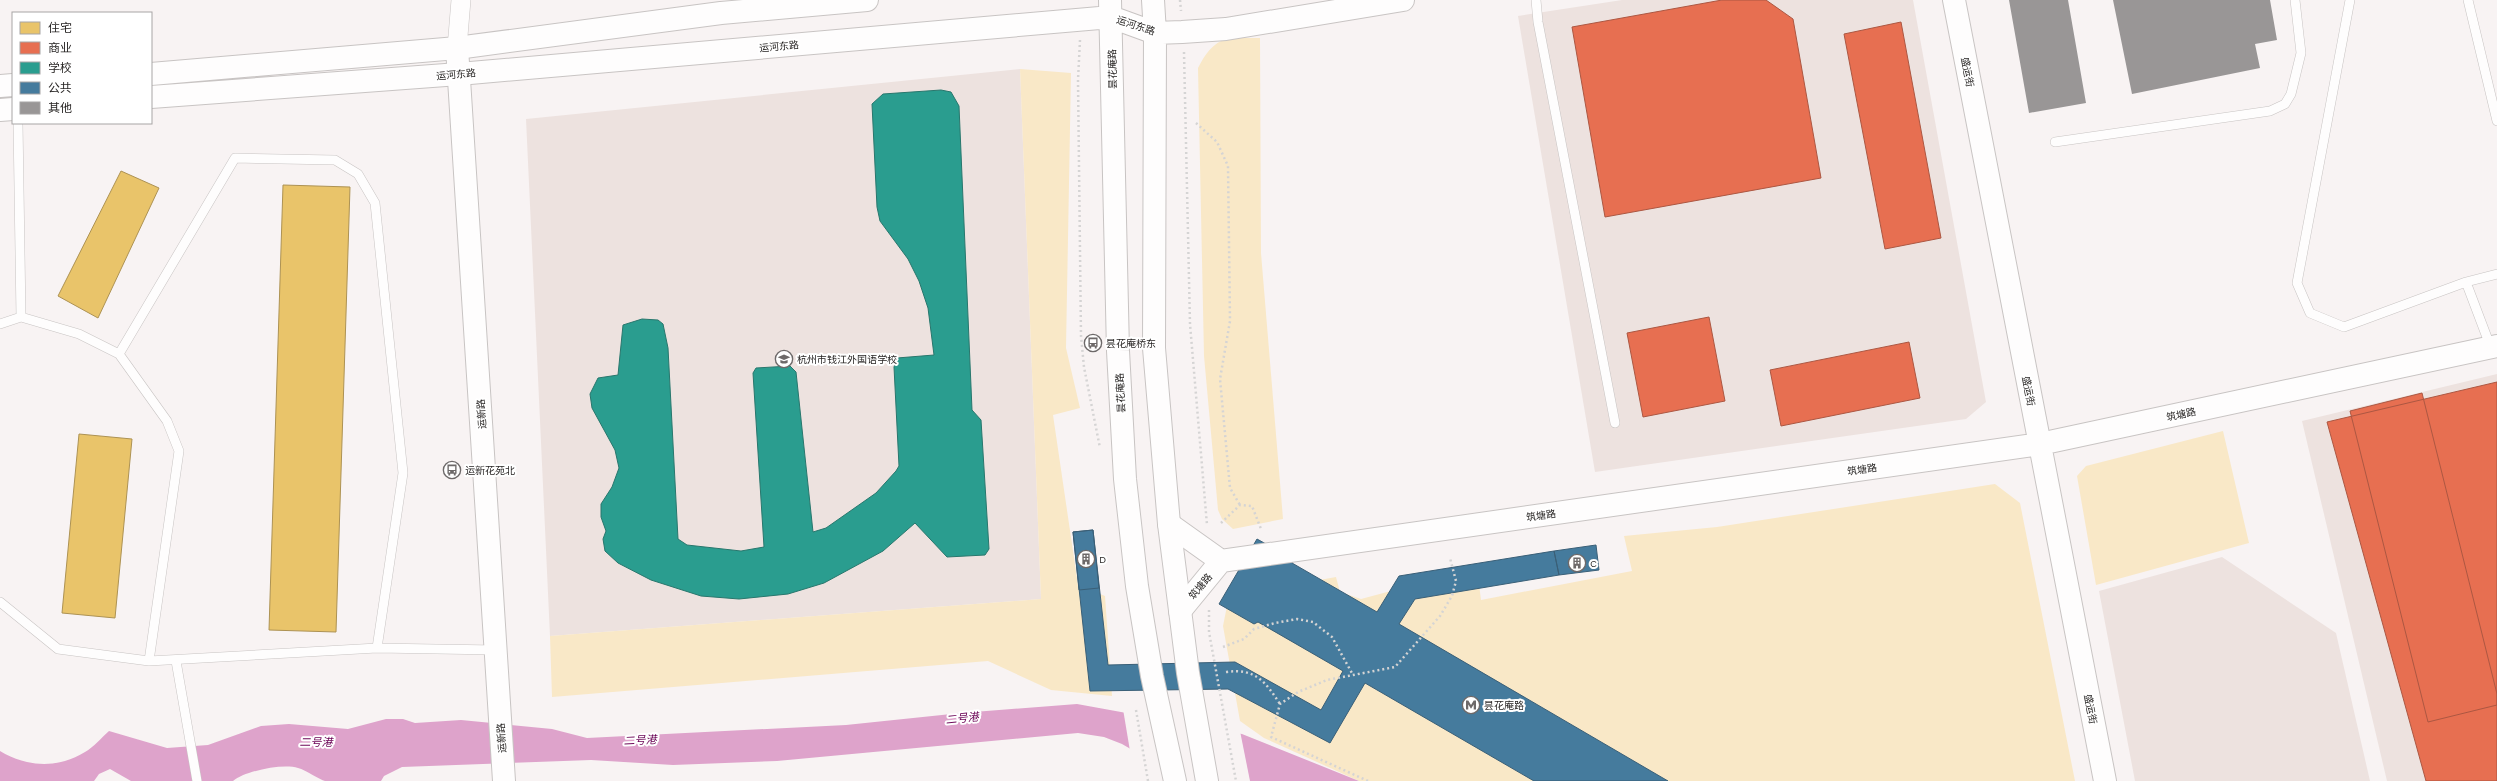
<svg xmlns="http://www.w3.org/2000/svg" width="2497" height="781" font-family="'Work Sans','Noto Sans SC',sans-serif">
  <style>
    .built { fill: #ede2df }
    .green { fill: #f9e8c7 }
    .water { fill: #dea3cb }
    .pier { fill: #f8f3f3 }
    .homes { fill: #e9c46a; stroke: #ad9253 }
    .shops { fill: #e76f51; stroke: #ac5742 }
    .schools { fill: #2a9d8f; stroke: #28776d }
    .public { fill: #457b9d; stroke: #3a5f77 }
    .building { fill: #999696 }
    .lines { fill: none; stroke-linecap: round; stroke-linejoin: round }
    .service-casing { stroke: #c8c4c3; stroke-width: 10 }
    .minor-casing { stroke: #c8c4c3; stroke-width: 20 }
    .tertiary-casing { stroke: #c8c4c3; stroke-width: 24 }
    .secondary-casing { stroke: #c8c4c3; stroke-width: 24 }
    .path { stroke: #d5d4d4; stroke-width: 2.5; stroke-dasharray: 2 3; stroke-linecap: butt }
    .service { stroke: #fefdfd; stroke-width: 9 }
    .minor { stroke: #fefdfd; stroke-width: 19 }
    .tertiary { stroke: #fefdfd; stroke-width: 22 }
    .secondary { stroke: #fefdfd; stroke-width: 22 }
    .labels { text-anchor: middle; stroke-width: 4; stroke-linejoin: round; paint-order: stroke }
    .street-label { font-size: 10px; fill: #221f1e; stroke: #fff }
    .poi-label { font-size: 10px; fill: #221f1e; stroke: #fff; text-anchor: start }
    .water-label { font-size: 11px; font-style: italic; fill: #690154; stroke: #fff }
  </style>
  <rect width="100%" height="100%" fill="#f8f3f3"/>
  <path class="built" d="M1622 0H1913L1986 402 1966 419 1595 472 1518 16Z
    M1020 69 1041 599 550 636 526 119Z
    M2497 374V781H2387L2302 421Z
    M2222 557 2336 633 2370 781H2135L2099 591Z"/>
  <path class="green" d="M1227 38H1260L1261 253 1283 519 1233 529 1222 519 1218 510 1204 356 1198 68C1205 54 1212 44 1227 38Z
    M1020 69 1071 73 1066 348 1080 408 1053 415 1078 585 1105 596 1112 696 1051 690 988 661 552 697 550 636 1041 599Z
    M2223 431 2249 543 2096 585 2077 476 2086 466Z
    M1995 484 2020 503 2075 781H1359L1264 738 1240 721 1223 626 1227 606 1238 595 1336 577 1340 592 1361 599 1477 568 1481 600 1632 571 1624 536 1717 527Z"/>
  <path class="water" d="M1077 704 1242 734 1359 781H1186L1122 744 1104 737 1078 733 777 761 673 765 591 760 402 767 384 776 381 781C363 781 343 781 325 781 320 780 306 770 298 768 283 763 245 771 233 781H131L110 769 99 774 94 781H0V751C26 767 58 769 85 752 94 747 101 738 109 731L167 748 208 745 261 726 289 724 348 729 386 719H403L415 723 461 720 552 729 587 738 846 725 961 713Z"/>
  <path class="pier" d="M1123 709 1240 731 1250 781H1182L1130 751Z"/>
  <path class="homes" d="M121 171 159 188 98 318 58 296Z
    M283 185 350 187 336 632 269 630Z
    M79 434 132 439 115 618 62 613Z"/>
  <path class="shops" d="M1722 0H1766L1793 19 1821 178 1605 217 1572 27Z
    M1901 22 1941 238 1885 249 1844 34Z
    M1709 317 1725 401 1643 417 1627 333Z
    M1909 342 1920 398 1781 426 1770 370Z
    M2497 382V781H2426L2327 422Z
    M2422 393 2497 694V705L2428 722 2350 411Z"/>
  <path class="schools" d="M941 90 951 92 959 106 972 410 981 420 989 549 985 555 947 557 915 523 883 551 824 583 788 594 739 599 701 596 651 580 618 563 605 551 603 539 606 531 601 517V504L612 487 619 468 615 450 592 408 590 394 598 378 618 375 623 325 642 319 658 320 663 324 668 348 678 539 687 545 741 551 764 547 753 373 756 368 790 366 796 372 813 532 826 528 876 493 896 471 899 466 894 367 897 358 934 355 928 308 919 281 908 259 880 221 877 207 872 104 883 94Z"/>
  <path class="public" d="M1093 530 1108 665 1235 662 1321 710 1343 671 1258 622 1254 624 1219 604 1257 539 1293 559 1292 563 1377 612 1399 576 1554 551 1559 575 1415 599 1399 624 1668 781H1534L1365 683 1330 743 1228 689 1090 691 1073 532Z
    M1093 530 1099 588 1079 590 1073 532Z
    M1596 545 1599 570 1559 575 1554 551Z"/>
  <path class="building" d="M2009 0H2068L2086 103 2029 113Z
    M2113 0H2270L2277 40 2255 44 2260 68 2132 94Z"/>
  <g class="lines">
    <defs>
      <path id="service" d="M1536 0 1538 22 1615 423
        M2350 0 2297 283 2310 313 2344 327 2466 282 2497 274
        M2468 0 2497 121
        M2055 142 2270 111 2285 104 2291 94 2301 53 2295 0
        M2466 282 2491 348
        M21 317 79 334 119 354 167 421 179 451 149 661
        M0 324 21 317 18 123
        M119 354 235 158 335 160 358 174 375 203 403 473 377 648
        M0 602 58 649 149 661 377 648 496 650
        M176 661 197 781"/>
      <path id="minor" d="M457 48 461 0"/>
      <path id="tertiary" d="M1954 0 2105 781
        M457 48 504 781
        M1169 524 1221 561
        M1180 611 1221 561 2040 444 2497 346"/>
      <path id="secondary" d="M1110 0 1118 351 1125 479 1137 586 1152 676 1175 781
        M1153 0 1155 33 1154 348 1169 524 1188 673 1207 781
        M151 74 457 48 721 13 867 0
        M0 86 13 85
        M151 97 459 74 1111 17 1155 33 1182 32 1226 29 1403 0
        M0 110 13 109"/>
    </defs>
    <use href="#service" class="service-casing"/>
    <use href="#minor" class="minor-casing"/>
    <use href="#tertiary" class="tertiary-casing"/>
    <use href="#secondary" class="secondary-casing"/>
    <path class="path" d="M1180 0 1181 11
      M1080 40 1078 80 1081 336 1084 367 1100 448
      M1184 52 1190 324 1207 525
      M1196 123 1217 142 1228 166 1230 321 1220 379 1230 488 1240 505
      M1221 523 1240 505 1252 506 1261 529
      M1209 610V632L1236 781
      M1223 647 1244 639 1254 629 1275 623 1297 619 1313 622 1332 637 1353 675
      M1226 672C1255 668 1265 681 1280 704
      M1136 710 1148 781
      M1368 781 1271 737 1280 704 1298 692 1327 680 1395 667 1440 616 1452 596 1456 581 1450 558"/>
    <use href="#service" class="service"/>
    <use href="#minor" class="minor"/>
    <use href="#tertiary" class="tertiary"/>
    <use href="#secondary" class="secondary"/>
  </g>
  <defs>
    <symbol id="bus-ring" viewBox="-11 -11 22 22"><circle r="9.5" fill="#fff" stroke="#6d6969" stroke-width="1.5"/><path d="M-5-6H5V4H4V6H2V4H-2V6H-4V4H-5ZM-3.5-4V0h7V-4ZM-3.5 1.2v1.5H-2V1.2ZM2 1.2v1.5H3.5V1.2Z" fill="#6d6969"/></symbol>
    <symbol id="school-ring" viewBox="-11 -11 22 22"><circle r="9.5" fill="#fff" stroke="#6d6969" stroke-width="1.5"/><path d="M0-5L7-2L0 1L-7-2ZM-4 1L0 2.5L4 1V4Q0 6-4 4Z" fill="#6d6969"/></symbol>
    <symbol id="building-ring" viewBox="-11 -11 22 22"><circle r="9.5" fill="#fff" stroke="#6d6969" stroke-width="1.5"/><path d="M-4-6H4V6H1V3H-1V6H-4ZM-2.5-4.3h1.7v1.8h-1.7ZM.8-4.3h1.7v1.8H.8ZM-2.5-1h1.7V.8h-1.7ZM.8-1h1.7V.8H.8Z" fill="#6d6969"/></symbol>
    <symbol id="metro-ring" viewBox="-11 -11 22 22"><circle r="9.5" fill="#fff" stroke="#6d6969" stroke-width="1.5"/><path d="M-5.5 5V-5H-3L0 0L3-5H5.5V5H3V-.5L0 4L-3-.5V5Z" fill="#6d6969"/></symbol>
  </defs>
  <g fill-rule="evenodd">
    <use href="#bus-ring" x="1083" y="333" width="20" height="20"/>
    <use href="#school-ring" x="774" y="349" width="20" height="20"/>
    <use href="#bus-ring" x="442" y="460" width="20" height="20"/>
    <use href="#building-ring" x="1076" y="549" width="20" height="20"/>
    <use href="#building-ring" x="1567" y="553" width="20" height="20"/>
    <use href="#metro-ring" x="1461" y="695" width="20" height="20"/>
  </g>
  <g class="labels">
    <g class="street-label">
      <text transform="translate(1136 25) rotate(18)" y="4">运河东路</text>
      <text transform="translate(779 46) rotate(-5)" y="4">运河东路</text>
      <text transform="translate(1112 69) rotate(-91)" y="4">昙花庵路</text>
      <text transform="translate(1968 72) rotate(79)" y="4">盛运街</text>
      <text transform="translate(456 74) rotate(-5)" y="4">运河东路</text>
      <text transform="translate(2029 391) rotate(79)" y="4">盛运街</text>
      <text transform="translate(1120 393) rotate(-93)" y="4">昙花庵路</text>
      <text transform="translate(481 414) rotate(-94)" y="4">运新路</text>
      <text transform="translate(2181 414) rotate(-12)" y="4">筑塘路</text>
      <text transform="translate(1862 469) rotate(-8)" y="4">筑塘路</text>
      <text transform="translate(1541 515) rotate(-8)" y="4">筑塘路</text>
      <text transform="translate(1200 586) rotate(-50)" y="4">筑塘路</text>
      <text transform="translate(2091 709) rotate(79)" y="4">盛运街</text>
      <text transform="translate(501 738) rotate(-94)" y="4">运新路</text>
    </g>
    <g class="poi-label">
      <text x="1106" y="347">昙花庵桥东</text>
      <text x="797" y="363">杭州市钱江外国语学校</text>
      <text x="465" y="474">运新花苑北</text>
      <text x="1099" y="563">D</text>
      <text x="1590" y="567">C</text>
      <text x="1484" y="709">昙花庵路</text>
    </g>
    <g class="water-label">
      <text transform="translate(962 718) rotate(-6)" y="4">二号港</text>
      <text transform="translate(640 740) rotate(-3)" y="4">二号港</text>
      <text x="316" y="746">二号港</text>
    </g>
  </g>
  <rect x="12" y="12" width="140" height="112" fill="#ffffff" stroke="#a7a5a5"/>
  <rect x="20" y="22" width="20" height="12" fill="#e9c46a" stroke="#a7a5a5"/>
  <text x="48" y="32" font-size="12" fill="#221f1e">住宅</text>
  <rect x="20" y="42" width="20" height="12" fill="#e76f51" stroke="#a7a5a5"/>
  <text x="48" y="52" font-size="12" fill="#221f1e">商业</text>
  <rect x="20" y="62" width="20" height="12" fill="#2a9d8f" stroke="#a7a5a5"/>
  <text x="48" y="72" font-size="12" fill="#221f1e">学校</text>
  <rect x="20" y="82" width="20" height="12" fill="#457b9d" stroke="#a7a5a5"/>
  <text x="48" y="92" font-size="12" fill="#221f1e">公共</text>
  <rect x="20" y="102" width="20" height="12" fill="#999696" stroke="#a7a5a5"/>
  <text x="48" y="112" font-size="12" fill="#221f1e">其他</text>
</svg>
